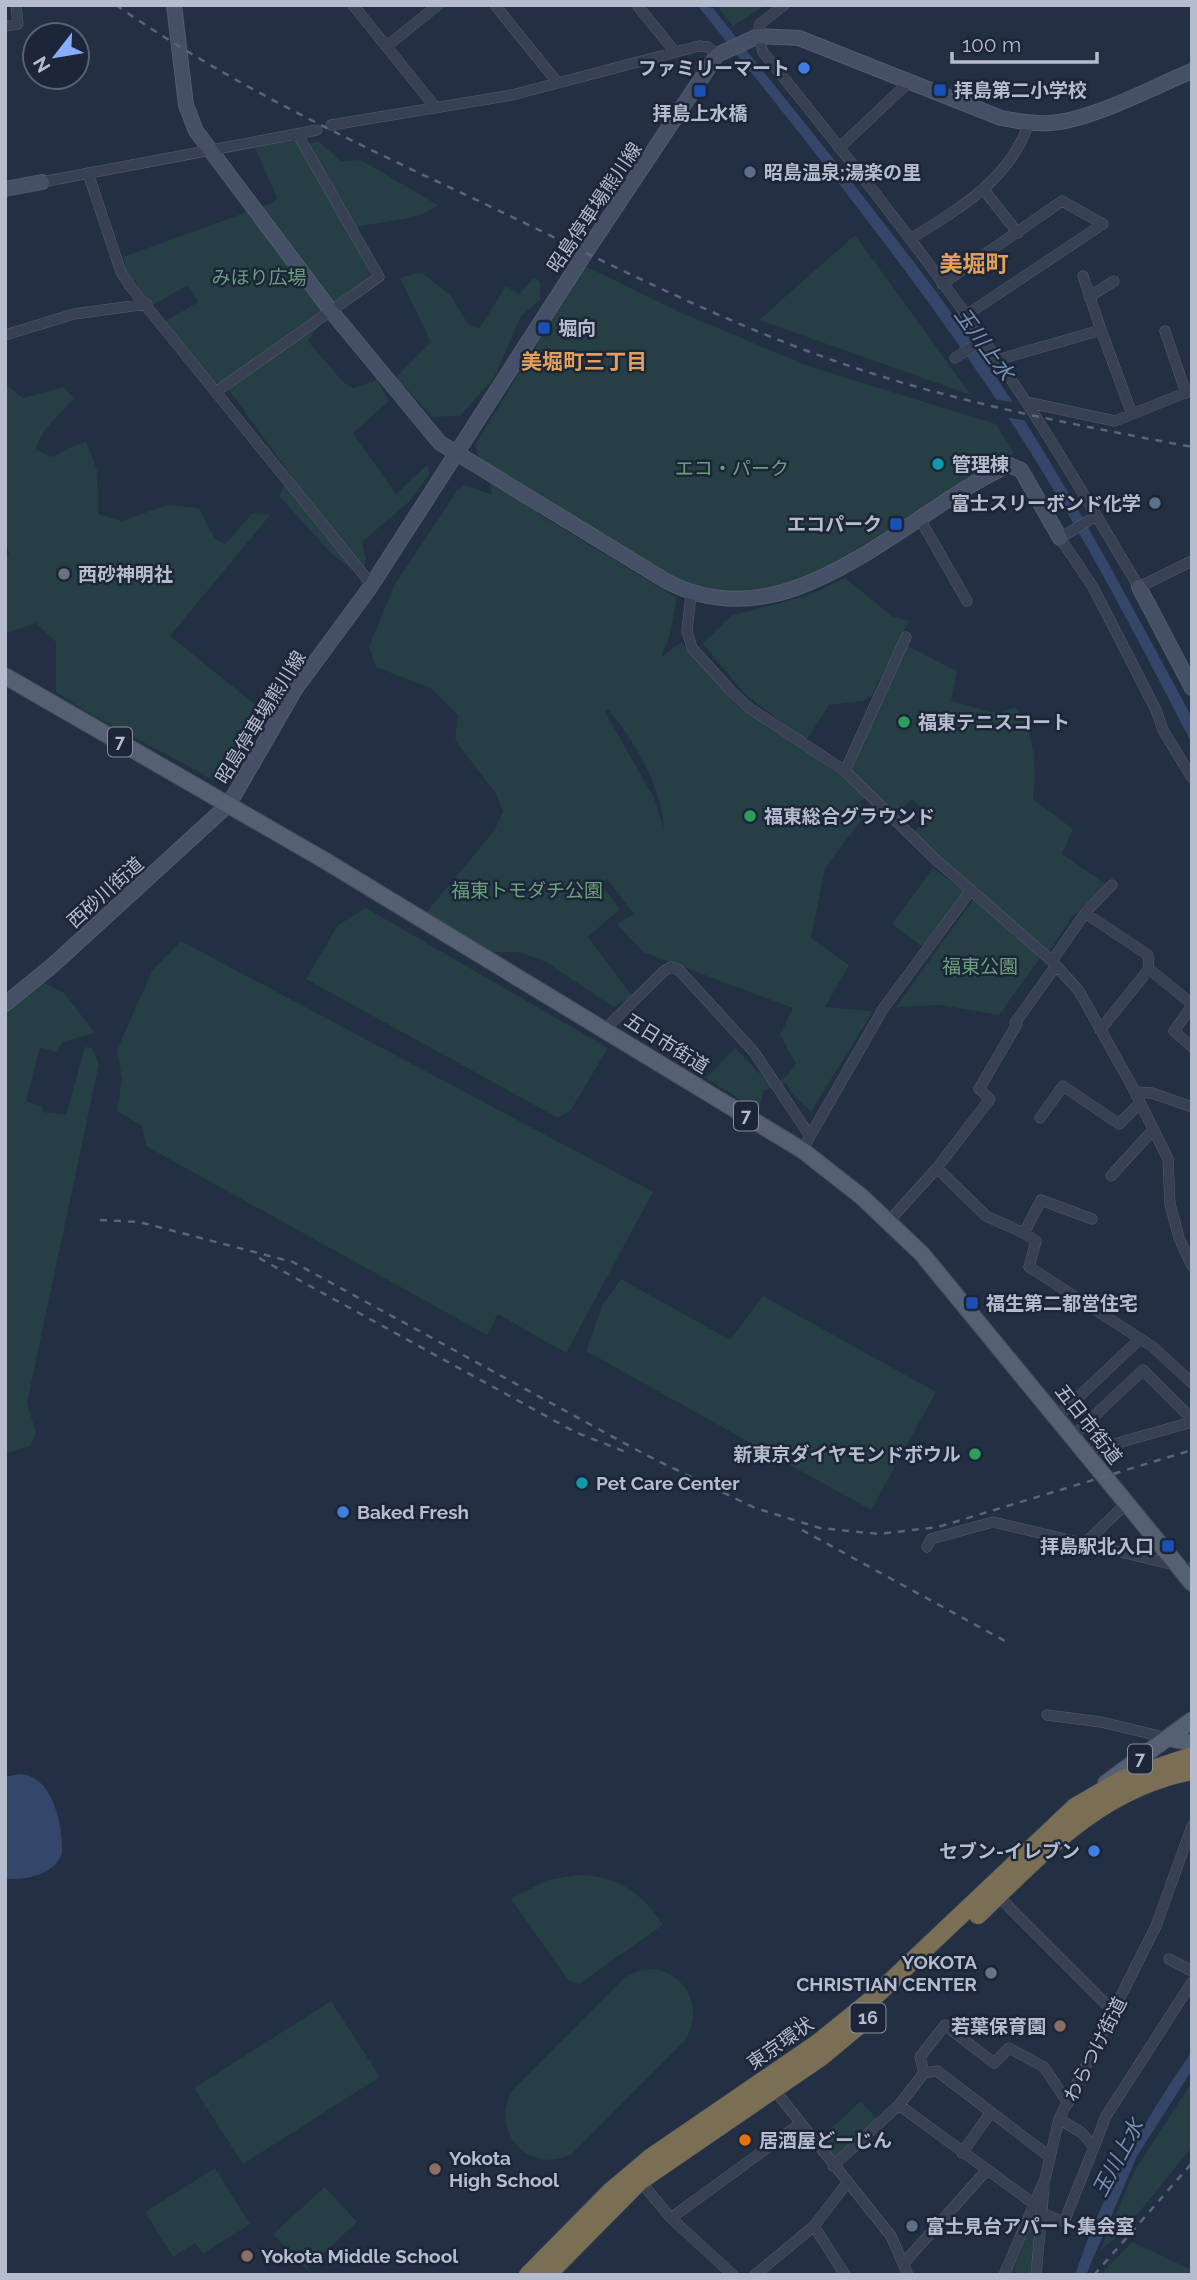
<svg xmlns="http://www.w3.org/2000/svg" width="1197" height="2280" font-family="Raleway,'Noto Sans JP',sans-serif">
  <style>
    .green { fill: #253f44; fill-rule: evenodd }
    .water { fill: #34466a }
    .pier { fill: #232f43 }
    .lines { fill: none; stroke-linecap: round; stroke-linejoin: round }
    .street-casing { stroke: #535c6d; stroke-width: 11 }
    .secondary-casing { stroke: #535c6d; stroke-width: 16 }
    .primary-casing { stroke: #424a5c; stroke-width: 18 }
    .highway-casing { stroke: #424c5d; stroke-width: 19 }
    .street { stroke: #384153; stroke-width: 10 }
    .secondary { stroke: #454f66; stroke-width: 14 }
    .primary { stroke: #566073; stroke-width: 16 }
    .highway { stroke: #7a6e54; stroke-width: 18 }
    .rail { stroke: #59657a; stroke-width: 2.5; stroke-dasharray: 7 7; stroke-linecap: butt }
    .shop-dot { fill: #3f7fe0; stroke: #1c2638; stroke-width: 2.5 }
    .transit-dot { fill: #1a4fb4; stroke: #1c2638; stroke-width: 2.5 }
    .service-dot { fill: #5c6f8a; stroke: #1c2638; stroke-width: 2.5 }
    .culture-dot { fill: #0f9aa8; stroke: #1c2638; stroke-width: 2.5 }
    .worship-dot { fill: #6b7280; stroke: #1c2638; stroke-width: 2.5 }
    .leisure-dot { fill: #2e9e5b; stroke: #1c2638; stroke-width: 2.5 }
    .education-dot { fill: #8d6e63; stroke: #1c2638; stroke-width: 2.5 }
    .food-dot { fill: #e8710a; stroke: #1c2638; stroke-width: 2.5 }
    .labels { text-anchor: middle; stroke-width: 5; stroke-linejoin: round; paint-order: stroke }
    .shield { fill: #1c2638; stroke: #878fa0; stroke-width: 2 }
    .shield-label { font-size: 18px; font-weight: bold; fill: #b5bccd }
    .poi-label { font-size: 19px; font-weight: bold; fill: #b5bccd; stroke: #1c2638; text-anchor: start }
    .street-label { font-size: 19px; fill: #b5bccd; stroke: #1c2638 }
    .park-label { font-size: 19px; fill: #69a07a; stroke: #1c2638 }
    .water-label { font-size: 21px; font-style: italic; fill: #798fb7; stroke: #1c2638 }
    .neighbourhood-label { font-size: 21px; font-weight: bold; fill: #e19f5c; stroke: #1c2638 }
    .quarter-label { font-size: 23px; font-weight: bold; fill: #e19f5c; stroke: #1c2638 }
  </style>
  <rect width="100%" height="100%" fill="#232f43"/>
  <path class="green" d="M716 5H766L733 26Z
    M296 138 301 146 318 141 341 161 361 160 438 205C418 223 374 220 347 230L371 276 319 314 321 323 308 341 344 383 353 388 377 380 389 401 353 433 396 494 427 465 430 473 411 500 362 542 366 560 361 576 332 554 279 496 291 475 223 382H214L164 322 198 302 188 285 153 305 127 272 123 257 272 203 277 198 254 146Z
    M855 235 971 395 759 320Z
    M585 266 682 313 808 366 996 424 1014 453 821 570 778 589 735 594 692 588 540 499 537 513 677 598 669 637 661 657 681 642 736 705 842 776 865 798 859 802 868 811 825 868 811 938 849 965 825 1007 873 1011 811 1112 792 1094 786 1083 764 1090 758 1111 706 1078 735 1048 770 1084 785 1078 796 1064 780 1035 793 1008 643 952 617 924 634 914 607 879 600 883 620 909 588 937 633 997 613 1007 546 962 519 952H486L424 915 494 831 503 811 496 794 455 740 458 715 432 689 376 667 369 646 395 584 457 491 465 485 492 495 487 464 479 459 475 445ZM608 709C635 742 661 786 664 828L654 798 605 712Z
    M421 272 451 296 468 324 479 329 506 286 519 294 534 278 540 282V300L521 316 494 378 460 416 432 417 396 377 431 342 400 278Z
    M5 384 23 398 64 387 74 398 44 431 35 449 51 457 86 441 97 470 98 514 122 521 167 505 199 508 215 539 225 544 253 513 270 515 170 636 267 714 225 786 90 714 56 692V642L36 623 5 634V557L9 555 5 536Z
    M845 578 892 616 909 621 872 695 863 701 829 705 806 741 745 694 703 644 731 616 809 595Z
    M906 645 957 671 951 701 998 714 1015 707C1035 730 1037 769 1033 799L1073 829 1062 854 1106 884 1073 916 1048 953 914 832 928 816 912 799 896 815 851 772Z
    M933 868 964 891 923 947 892 924Z
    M975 897 1040 958 999 1015 940 1005 896 1007Z
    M366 908 608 1048 571 1110 558 1118 306 979 338 925Z
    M181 941 653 1192 566 1353 498 1314 487 1335 146 1146 142 1126 117 1111 122 1079 117 1050 152 971Z
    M42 982 64 993 95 1033 62 1042 57 1052 40 1048 26 1101 42 1106 43 1112 66 1115 85 1047 92 1048 99 1064 27 1403 36 1433 30 1446 5 1454V1012Z
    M621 1279 730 1340 763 1296 936 1392 871 1510 586 1351 602 1306Z
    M577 1875C616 1875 643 1893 663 1925L579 1984 569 1981 511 1899 547 1880Z
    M656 1969C689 1977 704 2011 685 2040L572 2154C530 2175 490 2134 511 2092L625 1977 640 1970Z
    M331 2001 380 2077 243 2164 194 2088Z
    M1192 2082V2147L1124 2231 1100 2251 1135 2170Z
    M861 2101 878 2120 834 2159 819 2139Z
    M215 2168 250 2224 203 2254 195 2243 173 2257 145 2212Z
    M325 2187 357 2222 306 2269 273 2234Z
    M1041 2200 1031 2275 1013 2272Z
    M1132 2242 1192 2270V2275H1100Z"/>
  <path class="water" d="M697 5 713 8C815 138 924 265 1014 404 1077 502 1131 605 1187 708L1192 718V744C1132 627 1071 511 998 402 906 265 801 134 697 5Z
    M19 1774C53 1775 63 1825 62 1853 55 1875 26 1880 6 1879L5 1777Z
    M1192 2051V2070L1137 2156 1086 2275H1075C1102 2193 1144 2121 1192 2051Z"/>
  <path class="pier" d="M992 399 1018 403 1029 421 1004 417Z"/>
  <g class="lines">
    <defs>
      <path id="street" d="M353 5 436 108
        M495 5 557 82
        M637 5 675 52
        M784 5 760 24 758 36 763 52C855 166 947 282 1028 405 1067 464 1102 526 1139 587L1192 561
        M5 26 18 24 16 5
        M387 46 438 5
        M331 125 512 95 699 46 708 47 717 55
        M840 147 909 82
        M88 173 121 272 130 286 372 585
        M42 182 317 130
        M984 190 1018 233
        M910 239C957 210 1012 179 1029 122
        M1083 276 1101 330
        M942 284 1062 201 1103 224 965 316
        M1089 297 1114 281
        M1165 331 1186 393
        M5 335 74 314 147 304
        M955 358 982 340
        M997 360 1101 330 1132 414
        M217 391 379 277 298 135
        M1026 402 1115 421 1192 390
        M1096 516 1060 538 1093 587 1156 710 1163 730 1192 778
        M920 519 967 601
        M691 594 687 631 692 648 731 691 748 707 845 771 934 858 1052 961 1079 991 1132 1086 1168 1159 1170 1204 1179 1238 1192 1266
        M845 771 906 637
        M1085 913 1112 885
        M1052 961 1085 913 1148 955 1149 969 1100 1030
        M1149 969 1192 1004
        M1192 1006 1174 1031 1192 1047
        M1015 1023 1055 967
        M605 1029 664 971 671 967 679 970 754 1052 810 1136
        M1136 1092 1152 1093 1192 1107
        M1040 1118 1063 1086 1119 1124 1139 1104
        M802 1150 883 1009 971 890
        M937 1168 986 1216 1024 1233
        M1111 1176 1153 1130
        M1092 1219 1041 1200 1024 1233 1036 1241 1029 1267 1153 1347 1192 1383
        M889 1221 937 1168 990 1099 979 1089 1017 1024
        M1057 1417 1140 1339
        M1073 1436 1143 1370 1192 1419
        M1089 1455 1107 1446 1192 1422
        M1085 1543 1126 1504
        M927 1547 931 1539 993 1522 1192 1569
        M1047 1715 1101 1722 1168 1738
        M998 1896 1114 2012
        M1169 1959 1192 1971
        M924 2073 937 2071 1050 2157
        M773 2088 891 2236 908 2275
        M899 2105 1034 2204
        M1059 2119 1082 2133 1094 2147 1106 2116 1192 1982
        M962 2153 991 2112
        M833 2166 899 2105 924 2073 920 2057 945 2025 994 2063 1009 2048 1044 2067 1068 2103
        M640 2181 671 2218 733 2275
        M1042 2213 1064 2222 1094 2147
        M671 2218 800 2124
        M814 2226 845 2275
        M903 2264 986 2171
        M755 2275 814 2226 847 2183
        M1004 2275 1045 2179 1059 2119 1156 1926 1192 1826
        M1036 2275 1044 2188"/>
      <path id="secondary" d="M174 5 186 105 196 131 331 311 440 443 666 581C790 647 902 514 1009 465L1021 470 1060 538
        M5 189 42 182
        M1139 587 1192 688
        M5 1004 53 965 229 804 296 688 369 589 586 252 717 55 758 36 799 38 1001 118C1017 121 1033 124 1050 123 1090 121 1153 87 1192 71"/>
      <path id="primary" d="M5 676 324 860 802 1150 862 1197 922 1254 1192 1583
        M1168 1738 1192 1743
        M1106 1783 1192 1720"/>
      <path id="highway" d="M978 1915C1042 1853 1101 1788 1192 1771
        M528 2275 611 2191 650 2158 818 2043 870 2001 1075 1807 1123 1779 1192 1756
        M547 2275 640 2181 821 2057 874 2013"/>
    </defs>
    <use href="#street" class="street-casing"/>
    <use href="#secondary" class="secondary-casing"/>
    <use href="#primary" class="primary-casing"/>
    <use href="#highway" class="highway-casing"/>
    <use href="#street" class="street"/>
    <use href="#secondary" class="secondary"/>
    <use href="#primary" class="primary"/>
    <use href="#highway" class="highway"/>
    <path class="rail" d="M116 5C231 85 357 144 483 203 594 256 705 314 821 356 941 400 1066 423 1192 447
      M100 1220 139 1222 293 1262 646 1455 755 1508 820 1528 879 1534 938 1527 1192 1450
      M259 1258 575 1432 626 1452
      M802 1530 1005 1641
      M1094 2275 1192 2163"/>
  </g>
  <g class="shop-dot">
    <circle cx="804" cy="68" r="7"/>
    <circle cx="343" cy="1512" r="7"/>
    <circle cx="1094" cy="1851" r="7"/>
  </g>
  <g class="transit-dot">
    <rect x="933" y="83" width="14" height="14" rx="3.5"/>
    <rect x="693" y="84" width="14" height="14" rx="3.5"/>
    <rect x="537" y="321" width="14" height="14" rx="3.5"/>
    <rect x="889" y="517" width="14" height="14" rx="3.5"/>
    <rect x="965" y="1296" width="14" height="14" rx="3.5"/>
    <rect x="1161" y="1539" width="14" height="14" rx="3.5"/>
  </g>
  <g class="service-dot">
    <circle cx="750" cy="172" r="7"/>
    <circle cx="1155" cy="503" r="7"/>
    <circle cx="912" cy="2226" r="7"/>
  </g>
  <g class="culture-dot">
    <circle cx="938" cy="464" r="7"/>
    <circle cx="582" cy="1483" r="7"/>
  </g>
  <g class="worship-dot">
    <circle cx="64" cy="574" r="7"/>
    <circle cx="991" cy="1973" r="7"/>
  </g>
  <g class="leisure-dot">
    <circle cx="904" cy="722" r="7"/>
    <circle cx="750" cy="816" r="7"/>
    <circle cx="975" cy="1454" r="7"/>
  </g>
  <g class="education-dot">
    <circle cx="1060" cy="2026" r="7"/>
    <circle cx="435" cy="2169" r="7"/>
    <circle cx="247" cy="2256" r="7"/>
  </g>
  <circle class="food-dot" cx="745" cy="2140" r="7"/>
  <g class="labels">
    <g class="shield">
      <rect x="108" y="727.5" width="24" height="29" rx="5"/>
      <rect x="734" y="1101.5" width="24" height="29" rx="5"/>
      <rect x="1128" y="1744.5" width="24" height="29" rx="5"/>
      <rect x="850.5" y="2003.5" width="35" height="29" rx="5"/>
    </g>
    <g class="shield-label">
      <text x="120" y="748">7</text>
      <text x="746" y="1122">7</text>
      <text x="1140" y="1765">7</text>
      <text x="868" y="2024">16</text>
    </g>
    <g class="poi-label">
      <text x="790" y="75" text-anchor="end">ファミリーマート</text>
      <text x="954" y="97">拝島第二小学校</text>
      <text x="700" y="120" text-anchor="middle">拝島上水橋</text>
      <text x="764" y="179">昭島温泉;湯楽の里</text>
      <text x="558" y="335">堀向</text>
      <text x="952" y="471">管理棟</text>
      <text x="1141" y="510" text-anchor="end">富士スリーボンド化学</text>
      <text x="882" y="531" text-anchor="end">エコパーク</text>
      <text x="78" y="581">西砂神明社</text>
      <text x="918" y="729">福東テニスコート</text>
      <text x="764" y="823">福東総合グラウンド</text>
      <text x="986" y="1310">福生第二都営住宅</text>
      <text x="961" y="1461" text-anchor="end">新東京ダイヤモンドボウル</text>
      <text x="596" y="1490">Pet Care Center</text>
      <text x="357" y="1519">Baked Fresh</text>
      <text x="1154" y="1553" text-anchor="end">拝島駅北入口</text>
      <text x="1080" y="1858" text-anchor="end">セブン-イレブン</text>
      <text x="977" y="1969" text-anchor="end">YOKOTA<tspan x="977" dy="22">CHRISTIAN CENTER</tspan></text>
      <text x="1046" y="2033" text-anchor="end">若葉保育園</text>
      <text x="759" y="2147">居酒屋どーじん</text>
      <text x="449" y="2165">Yokota<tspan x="449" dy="22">High School</tspan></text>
      <text x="926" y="2233">富士見台アパート集会室</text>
      <text x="261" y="2263">Yokota Middle School</text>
    </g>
    <g class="street-label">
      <text transform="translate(594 207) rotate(-56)" y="7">昭島停車場熊川線</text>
      <text transform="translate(260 717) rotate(-58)" y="7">昭島停車場熊川線</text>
      <text transform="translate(105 892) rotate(-42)" y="7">西砂川街道</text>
      <text transform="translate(667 1043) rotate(32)" y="7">五日市街道</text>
      <text transform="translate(1089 1424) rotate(52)" y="7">五日市街道</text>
      <text transform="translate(780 2043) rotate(-35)" y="7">東京環状</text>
      <text transform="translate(1095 2049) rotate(-63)" y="7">わらつけ街道</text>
    </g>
    <g class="park-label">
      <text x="259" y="284">みほり広場</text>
      <text x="732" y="475">エコ・パーク</text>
      <text x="527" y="897">福東トモダチ公園</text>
      <text x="980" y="973">福東公園</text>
    </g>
    <g class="water-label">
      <text transform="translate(984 344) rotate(54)" y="7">玉川上水</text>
      <text transform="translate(1118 2158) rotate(-62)" y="7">玉川上水</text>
    </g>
    <g class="neighbourhood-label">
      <text x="584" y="369">美堀町三丁目</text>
    </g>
    <g class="quarter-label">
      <text x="974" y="272">美堀町</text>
    </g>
  </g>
  <rect width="1197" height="2280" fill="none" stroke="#b5bccd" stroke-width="14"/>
  <g transform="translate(56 56) rotate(239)"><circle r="33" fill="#1c2638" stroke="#596274" stroke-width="2"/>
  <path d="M0-5L12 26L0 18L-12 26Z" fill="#88adff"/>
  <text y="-10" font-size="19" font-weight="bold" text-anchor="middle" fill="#b5bccd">N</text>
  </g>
  <path d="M952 52v10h145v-10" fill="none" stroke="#b5bccd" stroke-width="3.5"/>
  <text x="962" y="52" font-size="21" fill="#b5bccd" stroke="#1c2638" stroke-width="5" paint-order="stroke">100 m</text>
</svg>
